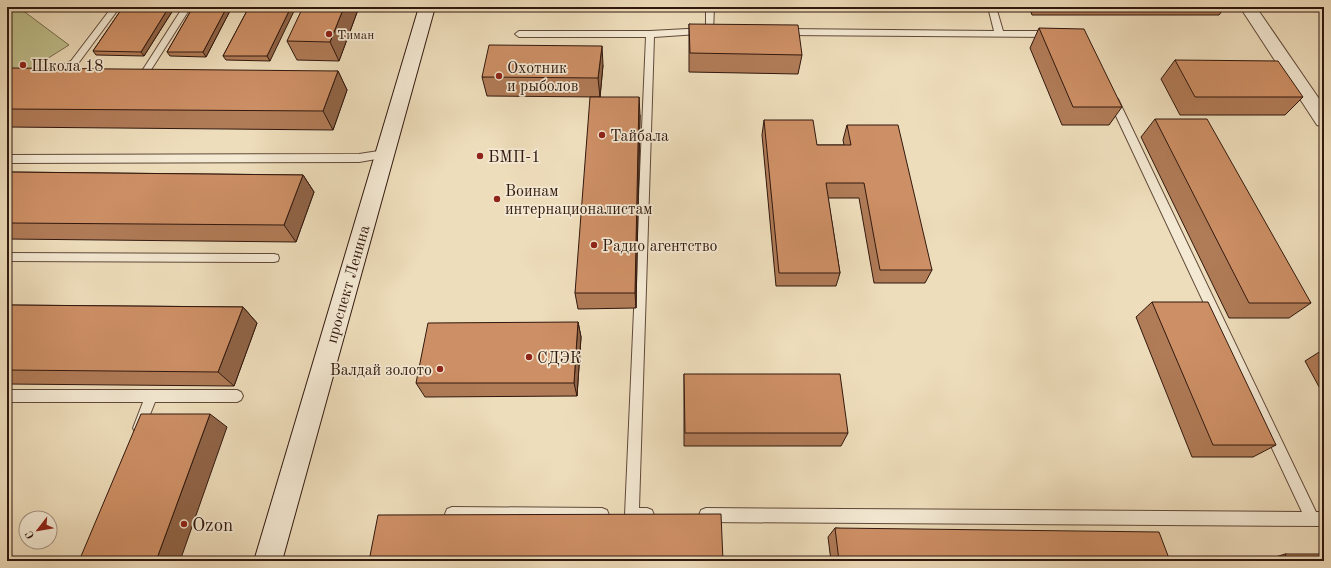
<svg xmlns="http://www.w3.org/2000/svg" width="1331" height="568" font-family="'Old Standard TT',serif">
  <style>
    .green { fill: #bfbf8c; stroke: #786c4d }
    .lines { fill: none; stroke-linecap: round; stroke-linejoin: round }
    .service-casing { stroke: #604939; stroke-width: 2 }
    .tertiary-casing { stroke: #604939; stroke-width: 2 }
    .secondary-casing { stroke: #31180e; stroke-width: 2 }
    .service { fill: #f4e9d3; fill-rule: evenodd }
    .tertiary { fill: #f4e9d3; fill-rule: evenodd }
    .secondary { fill: #f4e9d3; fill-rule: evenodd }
    .wall { fill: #b07b57; stroke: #31180e }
    .shaded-wall { fill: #906447; stroke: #31180e }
    .building { fill: #cd8f65; stroke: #31180e }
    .poi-dot { fill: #8f2418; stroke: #f4e9d3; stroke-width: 1.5 }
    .labels { text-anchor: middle; stroke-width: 3.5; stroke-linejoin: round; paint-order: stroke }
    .far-poi-label { font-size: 13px; fill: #31180e; stroke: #f4e9d3; text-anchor: start }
    .poi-label { font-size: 16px; fill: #31180e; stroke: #f4e9d3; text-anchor: start }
    .street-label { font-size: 16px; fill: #31180e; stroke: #f4e9d3 }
    .near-poi-label { font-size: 19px; fill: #31180e; stroke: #f4e9d3; text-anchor: start }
  </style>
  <rect width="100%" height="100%" fill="#edb"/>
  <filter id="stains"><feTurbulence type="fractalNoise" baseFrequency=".005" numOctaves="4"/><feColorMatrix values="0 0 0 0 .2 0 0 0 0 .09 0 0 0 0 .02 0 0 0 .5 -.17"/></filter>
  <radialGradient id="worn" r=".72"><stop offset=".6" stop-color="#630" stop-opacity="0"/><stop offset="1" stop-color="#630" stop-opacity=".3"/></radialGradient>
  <path class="green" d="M7 7H18L69 45 7 84Z"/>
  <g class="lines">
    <defs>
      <path id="service" d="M112 7H120L77 65 52 77H46L45 75 46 73 71 61Z
        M183 7H191L149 73H143L142 71Z
        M706 7H714L713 33 654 37 639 508H647L652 510 654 515 652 520C644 523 635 523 627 520L625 515 646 37H519L515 34 519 31H650L706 28Z
        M988 7H996L1003 31H1051L1055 34 1051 37 785 35 781 32 785 29 994 31Z
        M1113 96 1118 99 1316 512H1324V526L706 522 701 520 699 515 701 510 706 508 1302 512 1108 99Z
        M385 150 388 151 390 154 388 157 359 162 7 163V155L359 154Z
        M7 253 274 254 278 255 279 258 278 261 274 262 7 261Z
        M7 390H237L241 392 243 396 241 400 237 402H155L143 432 139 434 135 432 133 428 143 402H7Z
        M452 507 602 508 607 510 609 515 607 520 602 522 452 521 447 519 445 514 447 509Z"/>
      <path id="tertiary" d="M1240 7H1256L1324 106V127L1317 125Z"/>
      <path id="secondary" d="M419 7H435L282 561H254Z"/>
    </defs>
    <use href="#service" class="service-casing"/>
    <use href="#tertiary" class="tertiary-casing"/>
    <use href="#secondary" class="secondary-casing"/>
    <use href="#service" class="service"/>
    <use href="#tertiary" class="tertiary"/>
    <use href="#secondary" class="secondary"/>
  </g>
  <path class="wall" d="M123 7H175L144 56 96 55 93 51Z
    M193 7H232L206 57 170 56 167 52Z
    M249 7 270 61 226 60 223 56Z
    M359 7 339 61 297 60 287 41Z
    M512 7H681V11Z
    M824 7H956L955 11Z
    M1029 7H1225L1219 15H1032Z
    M689 24 802 55 798 74 689 72Z
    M1039 28 1122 107 1109 125H1062L1030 48Z
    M1324 31V40L1320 36Z
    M1175 60 1303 97 1285 115H1180L1161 79Z
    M603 65 600 97 487 96 482 77Z
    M338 71 347 90 333 130 7 127V109Z
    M640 115 636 308 578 309 575 293Z
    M1155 119 1311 303 1289 318H1229L1141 137Z
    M764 120 817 145H844L843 140 847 125 932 270 925 283H874L859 198H828L840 273 836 286H776L762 135Z
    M7 172 303 175 314 192 296 242 7 239Z
    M1152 302 1276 445 1253 457H1192L1136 317Z
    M7 305 243 307 257 323 234 386 7 384Z
    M578 322 581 337 577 396 425 397 416 383Z
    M1324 349V396L1305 361Z
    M684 374 848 433 841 446H684Z
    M835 528 1170 561H831L828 537Z
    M1285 554 1324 561H1263Z"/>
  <path class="shaded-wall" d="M169 7H175L144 56 141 52Z
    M227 7H232L206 57 203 52Z
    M291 7H296L270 61 267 56Z
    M344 7H359L339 61 330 42Z
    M602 46 603 65 600 97 598 78Z
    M338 71 347 90 333 130 323 111Z
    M639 97 640 115 636 308 635 293Z
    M303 175 314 192 296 242 284 225Z
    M243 307 257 323 234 386 218 372Z
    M578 322 581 337 577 396 574 383Z
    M210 414 227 427 180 561H156Z"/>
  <path class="building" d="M123 7H169L141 52 93 51Z
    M193 7H227L203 52H167Z
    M249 7H291L267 56H223Z
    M303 7H344L330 42 287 41Z
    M689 24 798 25 802 55 690 53Z
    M1039 28 1084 29 1122 107H1073Z
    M489 45 602 46 598 78 482 77Z
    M1175 60 1278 61 1303 97H1195Z
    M10 68 338 71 323 111 7 109V72Z
    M590 97H639L635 293H575Z
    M1155 119H1207L1311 303H1249Z
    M764 120H813L817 145H851L847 125H898L932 270H880L864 183H826L840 273H779Z
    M7 172 303 175 284 225 7 223Z
    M1152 302H1208L1276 445H1213Z
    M7 305 243 307 218 372 7 370Z
    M578 322 574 383H416L428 323Z
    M684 374H840L848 433H685Z
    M141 414H210L156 561H79Z
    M721 514 723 561H369L378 515Z
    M835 528 1159 532 1170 561H839Z
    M1285 554H1324V561H1288Z"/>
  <g class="poi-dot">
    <circle cx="329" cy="34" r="4"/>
    <circle cx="23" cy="65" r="4"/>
    <circle cx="499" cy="76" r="4"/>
    <circle cx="602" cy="135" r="4"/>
    <circle cx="480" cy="156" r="4"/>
    <circle cx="497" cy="199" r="4"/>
    <circle cx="594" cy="245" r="4"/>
    <circle cx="529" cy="357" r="4"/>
    <circle cx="440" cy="369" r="4"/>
    <circle cx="184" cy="524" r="4"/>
  </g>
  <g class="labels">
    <g class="far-poi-label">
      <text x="337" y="39">Тиман</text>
    </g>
    <g class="poi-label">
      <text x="31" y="71">Школа 18</text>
      <text x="507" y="73">Охотник<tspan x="507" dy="18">и рыболов</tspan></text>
      <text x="610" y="141">Тайбала</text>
      <text x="488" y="162">БМП-1</text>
      <text x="505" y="196">Воинам<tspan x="505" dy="18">интернационалистам</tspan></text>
      <text x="602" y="251">Радио агентство</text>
      <text x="537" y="363">СДЭК</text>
      <text x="432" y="375" text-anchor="end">Валдай золото</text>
    </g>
    <g class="street-label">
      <text transform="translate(347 284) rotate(-74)" y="6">проспект Ленина</text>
    </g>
    <g class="near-poi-label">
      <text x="192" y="531">Ozon</text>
    </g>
  </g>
  <rect width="1331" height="568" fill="none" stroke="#edb" stroke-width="24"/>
  <rect x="8" y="8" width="1315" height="552" fill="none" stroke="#31180e" stroke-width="2"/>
  <rect x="12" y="12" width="1307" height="544" fill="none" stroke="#31180e"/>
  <g transform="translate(38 530) rotate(239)"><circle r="19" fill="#f4e9d3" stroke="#a69584"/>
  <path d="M0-3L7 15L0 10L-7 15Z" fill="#8f2418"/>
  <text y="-6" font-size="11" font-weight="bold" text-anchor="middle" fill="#31180e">С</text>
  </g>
  <rect width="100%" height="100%" filter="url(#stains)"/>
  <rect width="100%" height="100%" fill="url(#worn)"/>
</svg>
